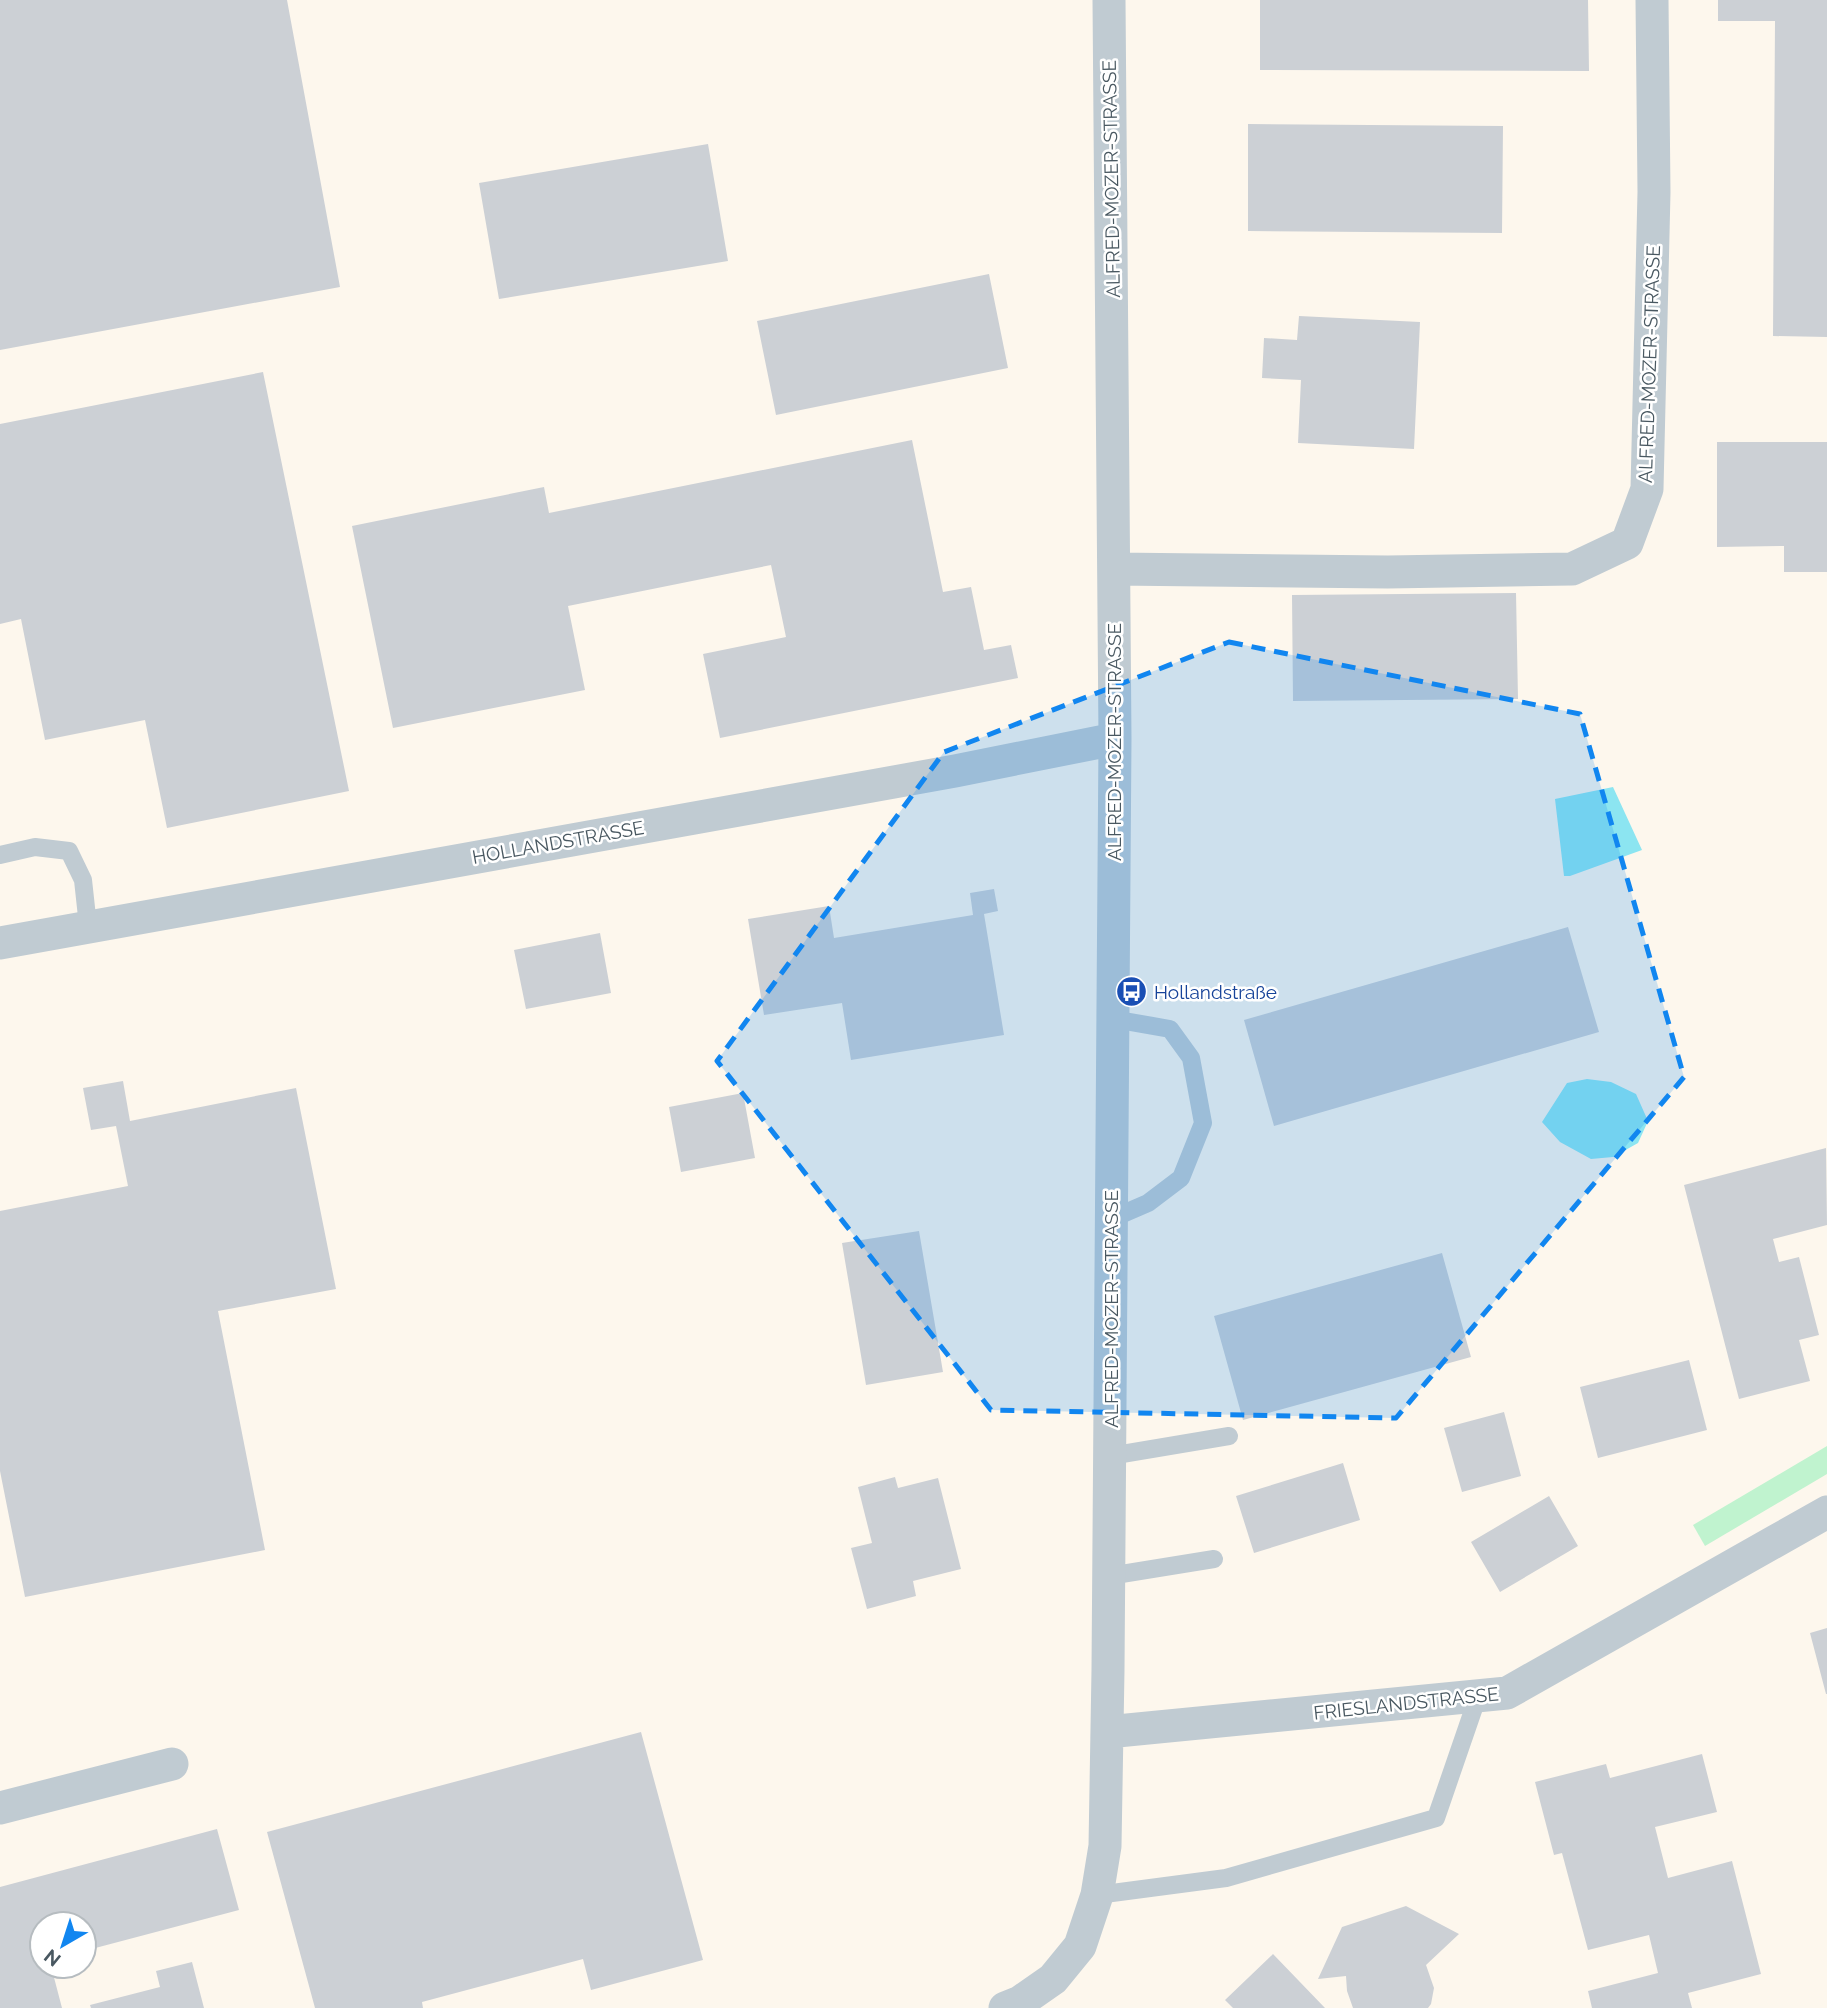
<svg xmlns="http://www.w3.org/2000/svg" width="1827" height="2008" font-family="Raleway,sans-serif">
  <style>
    .commercial { fill: #fdf7ed; fill-rule: evenodd }
    .green { fill: #c0f3cf }
    .water { fill: #8ce5f1 }
    .building { fill: #ccd0d5 }
    .lines { fill: none; stroke-linecap: round; stroke-linejoin: round }
    .service { stroke: #c0cbd2; stroke-width: 18 }
    .minor { stroke: #c0cbd2; stroke-width: 33 }
    .marked { fill: #1186f0; fill-opacity: 0.2; stroke: #1186f0; stroke-width: 5; stroke-dasharray: 14 9; stroke-linejoin: round }
    .labels { text-anchor: middle; stroke-width: 5; stroke-linejoin: round; paint-order: stroke }
    .street-label { font-size: 19px; fill: #495861; stroke: #fff }
    .transit-label { font-size: 19px; fill: #164399; stroke: #fff; text-anchor: start }
  </style>
  <rect width="100%" height="100%" fill="#f5f2f3"/>
  <path class="commercial" d="M0 0H1827V2008H0ZM42 1924H84V1966H42Z"/>
  <path class="green" d="M1827 1446V1474L1705 1546 1693 1525Z"/>
  <path class="water" d="M1613 787 1642 850 1570 876H1564L1555 799Z
    M1587 1079 1611 1082 1636 1094 1648 1121 1638 1143 1613 1157 1591 1159 1560 1142 1542 1122 1567 1083Z"/>
  <path class="building" d="M0 0H287L340 287 0 350Z
    M1260 0H1588L1589 71 1260 70Z
    M1718 0H1827V337L1773 336 1775 21H1718Z
    M1248 124 1503 126 1502 233 1248 231Z
    M708 144 728 261 499 299 479 183Z
    M989 274 1008 368 776 415 757 321Z
    M1299 316 1420 322 1414 449 1298 443 1301 380 1262 378 1264 338 1297 340Z
    M263 372 349 791 167 828 145 720 45 740 21 619 0 624V424Z
    M912 440 943 592 971 587 984 650 1011 645 1018 678 720 738 703 654 786 637 771 565 568 606 585 690 393 728 352 526 544 487 549 513Z
    M1717 442H1827V572H1784V546L1717 547Z
    M1516 593 1518 699 1293 701 1292 595Z
    M994 889 998 911 984 914 1004 1035 851 1060 842 1003 764 1015 748 919 829 906 834 938 973 915 970 893Z
    M1568 927 1599 1032 1274 1126 1244 1020Z
    M600 933 611 993 526 1009 514 950Z
    M123 1081 130 1121 296 1088 336 1289 218 1311 265 1550 25 1597 0 1471V1211L128 1186 116 1126 91 1130 83 1088Z
    M743 1093 755 1158 681 1172 669 1107Z
    M1826 1148 1827 1225 1773 1239 1779 1262 1799 1257 1819 1335 1799 1340 1810 1381 1739 1399 1684 1185Z
    M919 1231 943 1372 866 1385 842 1243Z
    M1442 1253 1471 1357 1243 1420 1214 1316Z
    M1689 1360 1707 1430 1598 1458 1580 1387Z
    M1504 1412 1521 1476 1462 1492 1444 1428Z
    M1343 1463 1360 1520 1254 1553 1236 1496Z
    M895 1477 898 1488 938 1478 961 1569 913 1581 916 1596 867 1609 851 1548 872 1543 858 1487Z
    M1549 1496 1578 1546 1500 1592 1471 1542Z
    M1827 1628V1694H1826L1810 1633Z
    M641 1732 703 1960 591 1990 583 1959 422 2002 423 2008H315L267 1832Z
    M1702 1754 1717 1812 1655 1827 1668 1878 1732 1861 1761 1974 1688 1993 1692 2008H1592L1588 1991 1658 1973 1649 1935 1588 1950 1562 1853 1554 1855 1535 1782 1606 1764 1610 1778Z
    M217 1829 239 1910 84 1951V1924H42V1966H51L62 2008H0V1887Z
    M1406 1906 1459 1934 1426 1965 1434 1988 1431 2004 1428 2008H1353L1347 1991 1346 1976 1318 1979 1342 1927Z
    M1273 1954 1325 2008H1233L1225 2000Z
    M192 1962 204 2008H91L90 2005 160 1987 156 1971Z"/>
  <g class="lines">
    <path class="service" d="M0 855 35 847 69 851 83 880 88 926
      M1111 1219 1148 1203 1181 1178 1203 1123 1191 1058 1170 1029 1113 1019
      M1110 1456 1229 1436
      M1109 1576 1214 1559
      M1097 1895 1226 1878 1436 1818 1478 1696"/>
    <path class="minor" d="M1115 569 1388 572 1572 569 1627 543 1647 489 1654 192 1652 0
      M0 943 955 771 1115 739
      M1107 1732 1507 1693 1827 1512
      M0 1808 172 1764
      M1005 2008 1020 2002 1053 1979 1080 1946 1097 1895 1105 1846 1108 1670 1115 739 1109 0"/>
  </g>
  <path class="marked" d="M1229 642 1580 714 1684 1077 1396 1418 991 1410 717 1061 944 752Z"/>
  <defs>
    <symbol id="bus-disc" viewBox="-11 -11 22 22"><circle r="9.5" fill="#1a4fb4" stroke="#fff"/><path d="M-5-6H5V4H4V6H2V4H-2V6H-4V4H-5ZM-3.5-4V0h7V-4ZM-3.5 1.2v1.5H-2V1.2ZM2 1.2v1.5H3.5V1.2Z" fill="#fff"/></symbol>
  </defs>
  <g fill-rule="evenodd">
    <use href="#bus-disc" x="1114" y="974" width="35" height="35"/>
  </g>
  <g class="labels">
    <g class="street-label">
      <text transform="translate(1111 179) rotate(-91)" y="7">ALFRED-MOZER-STRASSE</text>
      <text transform="translate(1649 364) rotate(-88)" y="7">ALFRED-MOZER-STRASSE</text>
      <text transform="translate(1114 742) rotate(-90)" y="7">ALFRED-MOZER-STRASSE</text>
      <text transform="translate(558 842) rotate(-10)" y="7">HOLLANDSTRASSE</text>
      <text transform="translate(1111 1309) rotate(-90)" y="7">ALFRED-MOZER-STRASSE</text>
      <text transform="translate(1406 1703) rotate(-6)" y="7">FRIESLANDSTRASSE</text>
    </g>
    <g class="transit-label">
      <text x="1154" y="999">Hollandstraße</text>
    </g>
  </g>
  <g transform="translate(63 1945) rotate(219)"><circle r="33" fill="#ffffff" stroke="#b6bcc0" stroke-width="2"/>
  <path d="M0-5L12 26L0 18L-12 26Z" fill="#1186f0"/>
  <text y="-10" font-size="19" font-weight="bold" text-anchor="middle" fill="#495861">N</text>
  </g>
</svg>
